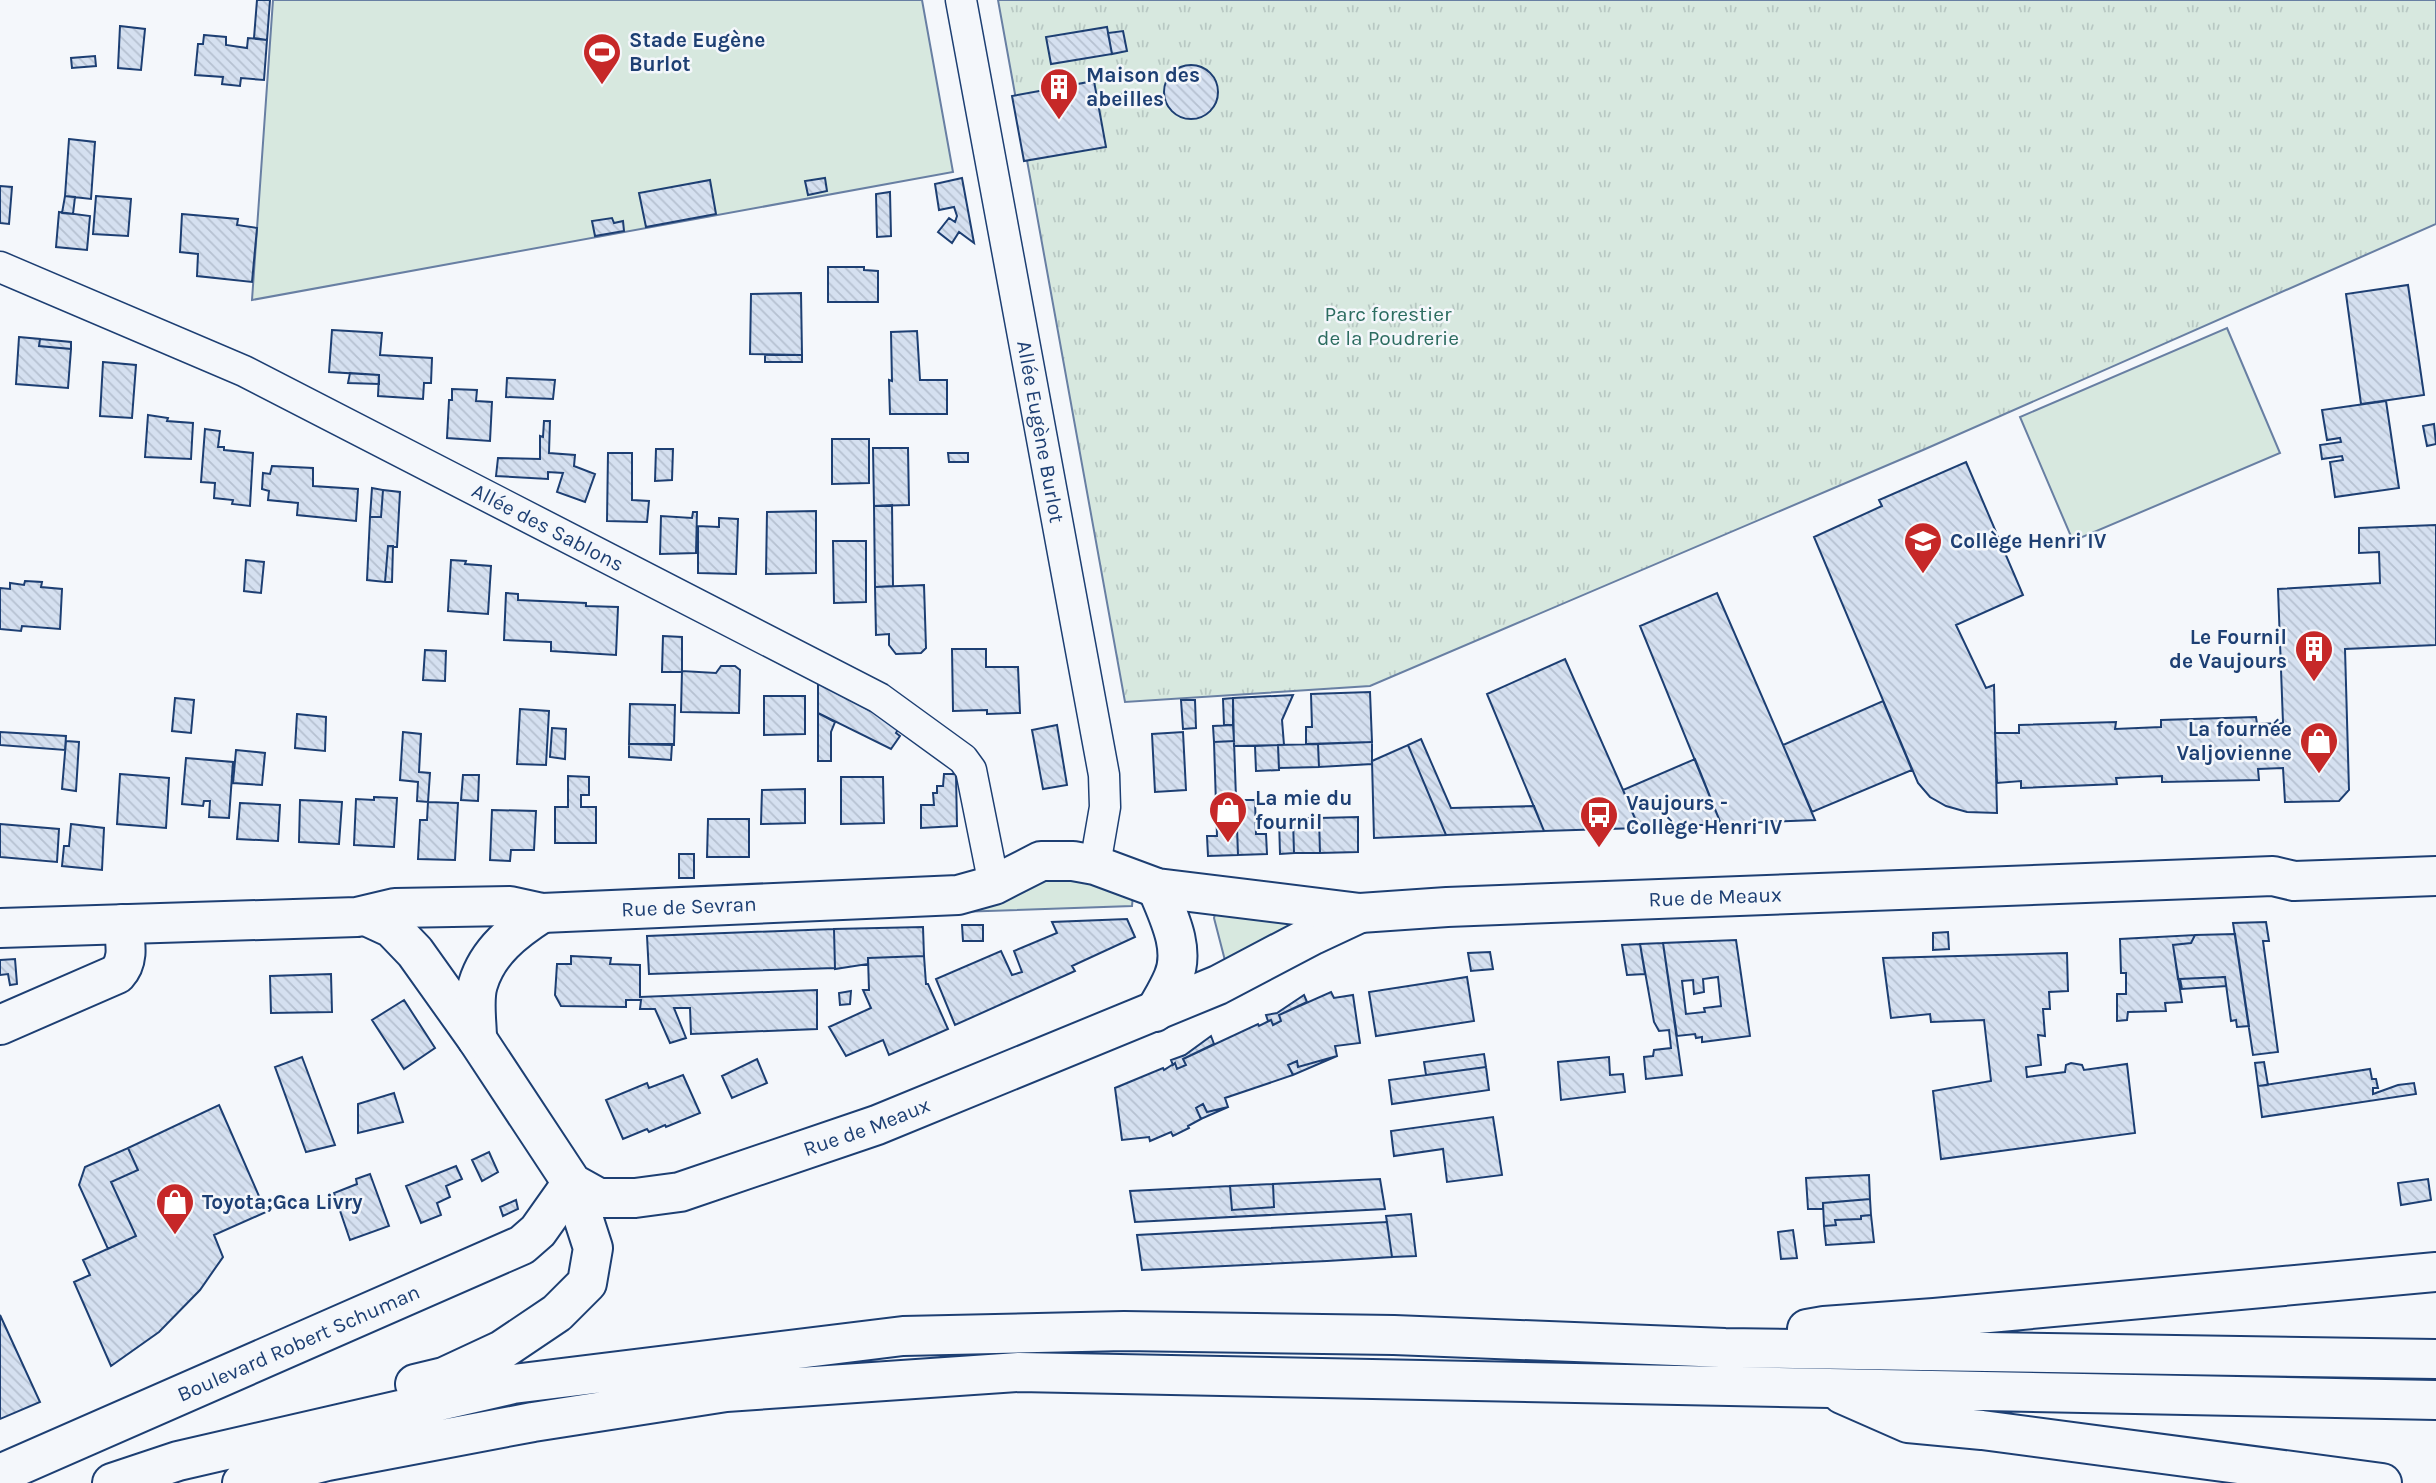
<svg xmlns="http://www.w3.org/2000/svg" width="2436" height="1483" font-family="Karla,sans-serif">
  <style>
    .grass { fill: #d7e8df; stroke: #687fa3; stroke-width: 2 }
    .park { fill: url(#park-tufts); stroke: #687fa3; stroke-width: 2 }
    .building { fill: url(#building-back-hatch); stroke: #1d3f73; stroke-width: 2; fill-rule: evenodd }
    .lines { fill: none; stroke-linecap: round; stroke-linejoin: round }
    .street-casing { stroke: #1d3f73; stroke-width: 33 }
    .secondary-casing { stroke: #1d3f73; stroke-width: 42 }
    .highway-casing { stroke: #1d3f73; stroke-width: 42 }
    .street { stroke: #f4f7fb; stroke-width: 30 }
    .secondary { stroke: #f4f7fb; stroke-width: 38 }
    .highway { stroke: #f4f7fb; stroke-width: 38 }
    .labels { text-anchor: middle; stroke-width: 5; stroke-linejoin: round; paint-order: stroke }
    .poi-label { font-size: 21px; font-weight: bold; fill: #1d3f73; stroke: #f4f7fb; text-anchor: start }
    .park-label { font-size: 21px; fill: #2c6c60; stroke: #f4f7fb }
    .street-label { font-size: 21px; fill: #1d3f73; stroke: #f4f7fb }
  </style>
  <defs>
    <pattern id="park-tufts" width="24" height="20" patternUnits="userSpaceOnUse" patternTransform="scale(1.75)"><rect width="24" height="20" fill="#d7e8df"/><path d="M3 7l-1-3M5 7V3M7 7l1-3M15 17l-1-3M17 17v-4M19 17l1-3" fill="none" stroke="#b8c8c3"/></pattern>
    <pattern id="building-back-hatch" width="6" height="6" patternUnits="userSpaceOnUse" patternTransform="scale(1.75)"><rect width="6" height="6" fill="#d5e0f0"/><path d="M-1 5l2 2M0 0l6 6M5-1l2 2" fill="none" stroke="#b6c1d1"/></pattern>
  </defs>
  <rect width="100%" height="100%" fill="#f4f7fb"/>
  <path class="grass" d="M273 0H922L953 172 252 300Z
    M2227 328 2280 453 2073 541 2020 417Z
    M1058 871 1133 895 1132 906 957 912Z
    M1217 907 1306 917 1228 972 1214 918Z"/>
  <path class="park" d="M998 0H2436V224L1923 450 1370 686 1125 702Z"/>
  <path class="building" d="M257 0H270L267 40 254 38Z
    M120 26 145 29 141 70 118 68Z
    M1107 27 1112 54 1051 64 1046 37Z
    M1123 31 1127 51 1112 54 1108 33Z
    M204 35 226 37V45L247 48 248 38 267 40 264 80 241 78 240 86 222 84 223 77 195 75 198 44H203Z
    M95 56 96 66 72 68 71 58Z
    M1164 92a27 27 0 1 1 54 0a27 27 0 1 1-54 0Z
    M1094 81 1106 147 1024 161 1012 96Z
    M69 139 95 142 91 199 65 196Z
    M825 178 827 191 808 195 805 181Z
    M962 178 974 243 959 232 952 243 938 232 949 218 955 222 957 216 954 207 939 210 935 184Z
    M710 180 716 214 646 227 639 193Z
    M0 186 12 187 9 224 0 223Z
    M890 192 891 236 877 237 876 194Z
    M65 196 75 197 73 214 62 213Z
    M96 196 131 199 128 236 93 234Z
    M59 212 90 216 87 250 56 247Z
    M182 214 238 219 237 225 257 228 252 282 197 276 198 254 180 252Z
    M612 218 614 223 623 221 624 231 595 236 592 221Z
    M828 267H864V270L878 271V302H828Z
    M2408 285 2424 395 2361 404 2346 294Z
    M801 293 802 355 750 354 751 294Z
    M332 330 382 333 380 355 432 358 431 383H424L423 399 378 396 379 375 329 372Z
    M917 331 920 380H947V414H890L889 380 892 381 891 332Z
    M19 337 40 339 39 346 71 349 68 388 16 384Z
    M40 339 71 342V349L39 346Z
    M765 355H802V362H765Z
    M103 362 136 365 132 418 100 416Z
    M350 373 379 375V384L348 383Z
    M507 378 555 380 553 399 506 397Z
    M452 389 477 390 476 401 492 402 490 441 447 438 449 400H452Z
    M2386 401 2399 488 2335 497 2330 462 2343 460 2342 456 2322 459 2320 445 2341 442 2340 438 2327 440 2322 410Z
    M148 415 168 418 167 421 193 423 191 459 145 457Z
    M544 421H550L549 453 575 455 574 466 595 474 585 502 557 492 563 473 548 472V479L496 476 498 458 540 459V436L543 437Z
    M2434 424 2436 444 2427 446 2423 426Z
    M205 429 220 431 218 447H224V450L253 453 250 506 232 504 233 500 214 498 215 483 201 482Z
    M832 439H869V483L832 484Z
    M873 448H908L909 505 874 506Z
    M656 449H673L672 480 655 481Z
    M608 453H632V500L649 501 647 522 607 521Z
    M948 453H968V462H949Z
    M1966 462 2023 595 1956 625 1986 688 1994 685 1997 813 1967 812 1946 806 1930 797 1918 783 1814 537 1882 506 1879 500Z
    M272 466 313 468V486L358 489 356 521 297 515 298 503 268 500 269 491 262 489 263 473 270 474Z
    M372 488 383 490 381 517H370Z
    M383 490 400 492 397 547 388 546 385 582 367 580 370 517H381Z
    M892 505 893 586 875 587 874 506Z
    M816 511V573L766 574 767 512Z
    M693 512H697L696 553 660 554 661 516 692 518Z
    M719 518 738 519 736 574 698 573V526L719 527Z
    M2436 525V645L2345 649 2349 790 2339 801 2285 802 2283 768 2258 769 2259 780 2162 782V776L2116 778 2117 784 2021 788V781L1997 783 1995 733H2019V725L2116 722 2115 729 2161 727V720L2256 717 2257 724 2283 723 2278 589 2380 583 2379 552 2359 553V528Z
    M833 541H866V602L834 603Z
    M388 546H393L392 582H385Z
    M246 560 264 562 261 593 244 591Z
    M451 560 466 561 465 564 491 566 488 614 448 611Z
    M25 581 42 582 41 587 62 589 60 629 22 626 21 631 0 629V588L10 589V583L24 585Z
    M924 585 926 648 921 653 896 654 889 645V634L876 635 875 587Z
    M506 593 518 594V600L586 603V606L618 607 616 655 551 651V642L504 640Z
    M1717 593 1783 745 1815 820 1721 824 1640 626Z
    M663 636 682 637V672H662Z
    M952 649H986V667H1018L1020 713 987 714V710L953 711Z
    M425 650 446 651 445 681 423 680Z
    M1565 659 1623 790 1639 828 1544 831 1487 694Z
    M721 666H735L740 670 739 713 681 712 682 671 716 673Z
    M818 683 883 717 899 728 896 733 900 736 891 749 818 713Z
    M1370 692 1372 742 1306 744V727H1312L1311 694Z
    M1293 695 1282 720 1284 745 1234 746 1233 698Z
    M764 696H805V734L764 735Z
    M175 698 194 700 191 733 172 731Z
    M1233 698V725H1224L1223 699Z
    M1181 700H1195L1196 728 1183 729Z
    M1883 701 1912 770 1812 812 1783 745Z
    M630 704 675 705 674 745 629 744Z
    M520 709 549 711 546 765 517 764Z
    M818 713 835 722 831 732V761H818Z
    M297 714 326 717 325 751 295 748Z
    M1057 725 1067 785 1043 789 1032 730Z
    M1233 725 1234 741 1214 742 1213 726Z
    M552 728 566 729 565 759 550 757Z
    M0 732 66 736 65 750 0 745Z
    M403 732 421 734 419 772 430 773 428 802 417 801 418 782 400 780Z
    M1183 732 1186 790 1155 792 1152 734Z
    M1421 739 1451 808 1534 806 1544 831 1446 835 1408 745Z
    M66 741 79 742 76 791 62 789Z
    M1234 741 1238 855 1208 856 1207 836H1217L1214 742Z
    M1372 742V764L1319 767 1318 744Z
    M629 744H672L671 760 629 757Z
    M1318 744 1319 767 1279 768 1278 745Z
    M1278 745 1279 770 1256 771 1255 746Z
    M1408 745 1446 835 1374 838 1372 761Z
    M236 750 265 753 262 785 233 783Z
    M186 758 233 762 229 818 209 817 210 801H204L203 806 182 804Z
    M1695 759 1721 824 1639 828 1623 790Z
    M120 774 169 778 166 828 117 824Z
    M944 774H956L957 826 921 828V805H934L933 793H937V786H943Z
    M463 775H479L478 801 461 800Z
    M568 776 589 777V795H581V807H596V843H555V807H568Z
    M841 777H883L884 823 841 824Z
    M805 789V823L761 824 762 790Z
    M374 797 397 798 394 847 354 845 356 799 374 800Z
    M300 800 342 802 339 844 299 842Z
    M1236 800H1255L1256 834H1266L1267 854 1238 855Z
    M428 802 458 803 455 860 418 859 420 820H427Z
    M240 803 280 805 278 841 237 839Z
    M492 810 536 811 534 850H511L510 861 490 860Z
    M1358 817V852L1320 853 1319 818Z
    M1279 818H1293L1294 853 1280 854Z
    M1293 818H1319L1320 853H1294Z
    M708 819H749V857H707Z
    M0 824 59 829 57 862 0 857Z
    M71 824 104 828 102 870 62 866 64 846H69Z
    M679 854H694V878H679Z
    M1127 919 1135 937 1072 966 1075 971 955 1025 936 979 1001 951 1012 975 1022 972 1014 951 1057 933 1052 922Z
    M2266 922 2269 941H2263L2278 1052 2253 1055 2233 923Z
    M962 925H983V941H963Z
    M923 927 924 956 868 958V964L835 969 834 929Z
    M834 929 835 968 649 974 647 936Z
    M1948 932 1949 949 1933 950V933Z
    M2235 934 2249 1026 2237 1027 2236 1020 2231 1021 2225 977 2178 979 2173 945 2191 943 2195 935Z
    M2195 935 2191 943 2173 945 2182 1002 2165 1003 2166 1011 2128 1012 2127 1020 2117 1021V994H2126V973H2121L2120 939Z
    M1736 940 1750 1036 1702 1042V1037L1696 1038 1695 1034 1677 1036 1663 943ZM1718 977 1721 1006 1704 1008 1705 1012 1686 1014 1682 981 1693 980 1694 994 1704 992 1703 979Z
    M1663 943 1682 1075 1646 1079 1644 1057 1653 1056 1654 1050 1671 1048 1669 1030 1659 1031 1654 1022 1640 944Z
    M1640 944 1645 974 1627 975 1622 945Z
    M1490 952 1493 969 1471 971 1468 953Z
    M2067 953 2068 991 2049 992 2050 1009H2043L2045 1036 2038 1035 2041 1065 2026 1067 2027 1077 2065 1072 2066 1065 2071 1063 2082 1065 2084 1070 2127 1064 2135 1133 1941 1159 1933 1091 1991 1081 1984 1020 1931 1022 1930 1014 1891 1018 1883 958Z
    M571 956 611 958 610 964 640 965V997L817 990V1029L691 1034 690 1008H674L686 1038 670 1043 655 1009H640L641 1000H626V1007L561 1006 555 995 557 964H571Z
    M924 956 926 984H928L948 1029 889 1055 883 1040 846 1056 829 1027 871 1008 863 990H869L868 958Z
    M15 959 17 984 10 985 8 974 0 975V960Z
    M331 974 332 1012 271 1013 270 976Z
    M1467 977 1474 1021 1376 1036 1369 992Z
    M2225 977 2226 986 2182 989 2180 979Z
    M851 991 850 1004 840 1005 839 993Z
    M1331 992 1334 998 1353 995 1360 1043 1335 1046 1337 1056 1298 1067 1297 1061 1288 1065 1293 1075 1225 1098 1228 1107 1207 1112 1203 1104 1196 1108 1201 1119 1188 1126 1189 1128 1173 1136 1171 1132 1150 1141 1149 1137 1122 1140 1115 1088 1163 1068 1164 1070 1175 1063 1177 1069 1186 1065 1183 1059 1258 1024 1259 1026 1271 1020 1273 1025 1281 1021 1279 1015Z
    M1304 995 1307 1002 1279 1015 1281 1021 1273 1025 1271 1020 1268 1021 1266 1015 1277 1013Z
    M404 1000 435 1048 404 1069 372 1020Z
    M1211 1036 1214 1044 1183 1059 1186 1065 1177 1069 1175 1063 1173 1065 1171 1060 1185 1055Z
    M1484 1054 1486 1067 1426 1075 1424 1062Z
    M1337 1056 1293 1075 1288 1065 1297 1061 1298 1067Z
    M302 1057 335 1145 306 1152 275 1067Z
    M1609 1057 1610 1075 1623 1074 1625 1092 1561 1100 1558 1062Z
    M757 1059 767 1083 732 1098 722 1076Z
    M2264 1062 2268 1085 2258 1086 2255 1063Z
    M1486 1067 1489 1090 1392 1104 1389 1080Z
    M2370 1069 2372 1079H2376L2378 1088H2373V1094L2398 1085 2414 1083 2416 1094 2262 1117 2258 1086Z
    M683 1075 700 1113 666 1127 665 1125 649 1132 647 1129 623 1139 606 1100 647 1083 649 1088Z
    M394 1093 403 1122 358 1133V1104Z
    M1203 1104 1207 1112 1228 1107 1201 1119 1196 1108Z
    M219 1105 266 1212 214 1235 223 1257 200 1290 159 1332 111 1366 74 1282 90 1275 83 1260 136 1236 111 1182 138 1170 128 1148Z
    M1493 1117 1502 1175 1447 1182 1443 1149 1394 1156 1391 1131Z
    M128 1148 138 1170 111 1182 136 1236 108 1249 79 1185 85 1167Z
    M489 1152 498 1172 482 1181 472 1160Z
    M456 1166 462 1179 446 1186 450 1197 437 1203 441 1215 421 1223 406 1186Z
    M370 1174 389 1226 350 1240 334 1193 357 1184 356 1179Z
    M1869 1175 1870 1199 1823 1203V1209H1808L1806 1178Z
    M1380 1179 1385 1209 1135 1222 1130 1191 1230 1186 1232 1210 1274 1207 1273 1184Z
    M2428 1179 2431 1200 2401 1205 2398 1183Z
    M1273 1184 1274 1207 1232 1210 1230 1186Z
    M1870 1199 1871 1215 1861 1216V1219L1835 1220 1836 1225 1824 1226 1823 1203Z
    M516 1200 518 1209 503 1216 500 1207Z
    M1411 1214 1416 1256 1392 1257 1386 1216Z
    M1871 1215 1874 1242 1826 1245 1824 1226 1836 1225 1835 1220 1861 1219V1216Z
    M1387 1222 1392 1257 1327 1261 1142 1270 1137 1235Z
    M1793 1230 1797 1258 1781 1259 1778 1232Z
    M0 1315 40 1402 0 1419Z"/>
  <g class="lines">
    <defs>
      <g id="street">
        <path id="s1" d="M961 0 1104 775 1105 807 1095 865"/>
        <path id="s2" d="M0 267 244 371 879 698 963 759 971 770 994 885"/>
      </g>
      <g id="secondary">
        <path id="s3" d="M366 916 392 928 415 952 477 1039 572 1183 599 1198H635L680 1192 877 1125 1218 985 1313 935 1360 913"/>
        <path id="s4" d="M0 928 357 917 395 908 510 906 542 913 958 895 994 885 1041 861H1073L1095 865 1157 888 1360 913 1447 907 2273 876 2294 881 2436 876"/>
        <path d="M1155 1012C1161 1001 1168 990 1173 978 1186 949 1168 915 1157 888"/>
        <path d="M0 1025 117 974C130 960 125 942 123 924"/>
        <path d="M477 1039C477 1022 473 1000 478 984 488 951 514 931 542 913"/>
        <path id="s5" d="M0 1474 522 1245 538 1231 572 1183"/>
      </g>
      <path id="highway" d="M1807 1329 1824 1326 1934 1318 2436 1272
        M415 1384 444 1377 502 1350 557 1313 587 1283 593 1248 572 1183
        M1842 1394 1908 1423 1982 1430 2382 1483
        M112 1483 178 1461 513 1384 903 1336 1124 1331 1394 1335 1725 1348 2436 1359
        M242 1483 327 1461 533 1422 726 1392 1019 1372 2436 1400"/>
    </defs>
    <use href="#street" class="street-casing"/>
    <use href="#secondary" class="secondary-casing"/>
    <use href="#highway" class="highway-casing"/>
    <use href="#street" class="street"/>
    <use href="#secondary" class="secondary"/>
    <use href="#highway" class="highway"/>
  </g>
  <defs>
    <symbol id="stadium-pin" viewBox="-11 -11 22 30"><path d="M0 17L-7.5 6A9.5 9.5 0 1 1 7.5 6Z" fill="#c62828" stroke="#f4f7fb"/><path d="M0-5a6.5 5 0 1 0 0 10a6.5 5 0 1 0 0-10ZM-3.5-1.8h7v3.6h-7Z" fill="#fff"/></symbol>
    <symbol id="building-pin" viewBox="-11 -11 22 30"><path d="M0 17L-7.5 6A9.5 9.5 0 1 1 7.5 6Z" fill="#c62828" stroke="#f4f7fb"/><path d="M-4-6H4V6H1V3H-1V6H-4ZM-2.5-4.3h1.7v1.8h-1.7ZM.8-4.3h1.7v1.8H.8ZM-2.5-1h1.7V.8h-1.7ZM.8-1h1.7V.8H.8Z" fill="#fff"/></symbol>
    <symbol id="school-pin" viewBox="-11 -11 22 30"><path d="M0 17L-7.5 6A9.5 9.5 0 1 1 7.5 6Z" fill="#c62828" stroke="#f4f7fb"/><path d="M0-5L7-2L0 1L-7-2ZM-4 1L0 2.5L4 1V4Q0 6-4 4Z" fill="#fff"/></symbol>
    <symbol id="shop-pin" viewBox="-11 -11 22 30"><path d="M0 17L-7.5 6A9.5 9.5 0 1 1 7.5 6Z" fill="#c62828" stroke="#f4f7fb"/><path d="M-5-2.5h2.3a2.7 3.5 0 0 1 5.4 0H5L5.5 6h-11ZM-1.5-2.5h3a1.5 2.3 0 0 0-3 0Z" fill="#fff"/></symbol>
    <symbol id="bus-pin" viewBox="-11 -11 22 30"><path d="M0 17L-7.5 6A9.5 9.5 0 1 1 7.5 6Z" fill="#c62828" stroke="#f4f7fb"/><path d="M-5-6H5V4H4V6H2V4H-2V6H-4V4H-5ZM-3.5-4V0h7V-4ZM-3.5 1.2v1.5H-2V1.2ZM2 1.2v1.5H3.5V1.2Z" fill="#fff"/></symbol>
  </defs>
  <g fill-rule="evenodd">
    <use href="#stadium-pin" x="580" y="30" width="44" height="60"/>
    <use href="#building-pin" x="1037" y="65" width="44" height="60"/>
    <use href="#school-pin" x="1901" y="519" width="44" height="60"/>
    <use href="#building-pin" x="2292" y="627" width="44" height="60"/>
    <use href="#shop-pin" x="2297" y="719" width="44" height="60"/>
    <use href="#shop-pin" x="1206" y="788" width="44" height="60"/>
    <use href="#bus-pin" x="1577" y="793" width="44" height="60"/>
    <use href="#shop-pin" x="153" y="1180" width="44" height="60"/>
  </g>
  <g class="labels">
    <g class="poi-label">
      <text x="629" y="47">Stade Eugène<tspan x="629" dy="24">Burlot</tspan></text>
      <text x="1086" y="82">Maison des<tspan x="1086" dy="24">abeilles</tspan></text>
      <text x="1950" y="548">Collège Henri IV</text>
      <text x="2287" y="644" text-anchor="end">Le Fournil<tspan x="2287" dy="24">de Vaujours</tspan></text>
      <text x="2292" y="736" text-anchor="end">La fournée<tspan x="2292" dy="24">Valjovienne</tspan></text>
      <text x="1255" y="805">La mie du<tspan x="1255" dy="24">fournil</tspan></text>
      <text x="1626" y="810">Vaujours -<tspan x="1626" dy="24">Collège Henri IV</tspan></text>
      <text x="202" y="1209">Toyota;Gca Livry</text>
    </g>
    <g class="park-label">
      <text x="1388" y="321">Parc forestier<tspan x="1388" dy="24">de la Poudrerie</tspan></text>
    </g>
    <g class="street-label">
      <text dy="7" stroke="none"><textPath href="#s1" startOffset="439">Allée Eugène Burlot</textPath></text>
      <text dy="7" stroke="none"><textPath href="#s2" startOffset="607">Allée des Sablons</textPath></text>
      <text dy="7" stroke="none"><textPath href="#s4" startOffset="1731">Rue de Meaux</textPath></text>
      <text dy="7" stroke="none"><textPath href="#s4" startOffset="691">Rue de Sevran</textPath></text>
      <text dy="7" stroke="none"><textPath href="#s3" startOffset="651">Rue de Meaux</textPath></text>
      <text dy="7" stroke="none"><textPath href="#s5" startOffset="326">Boulevard Robert Schuman</textPath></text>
    </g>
  </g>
</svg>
